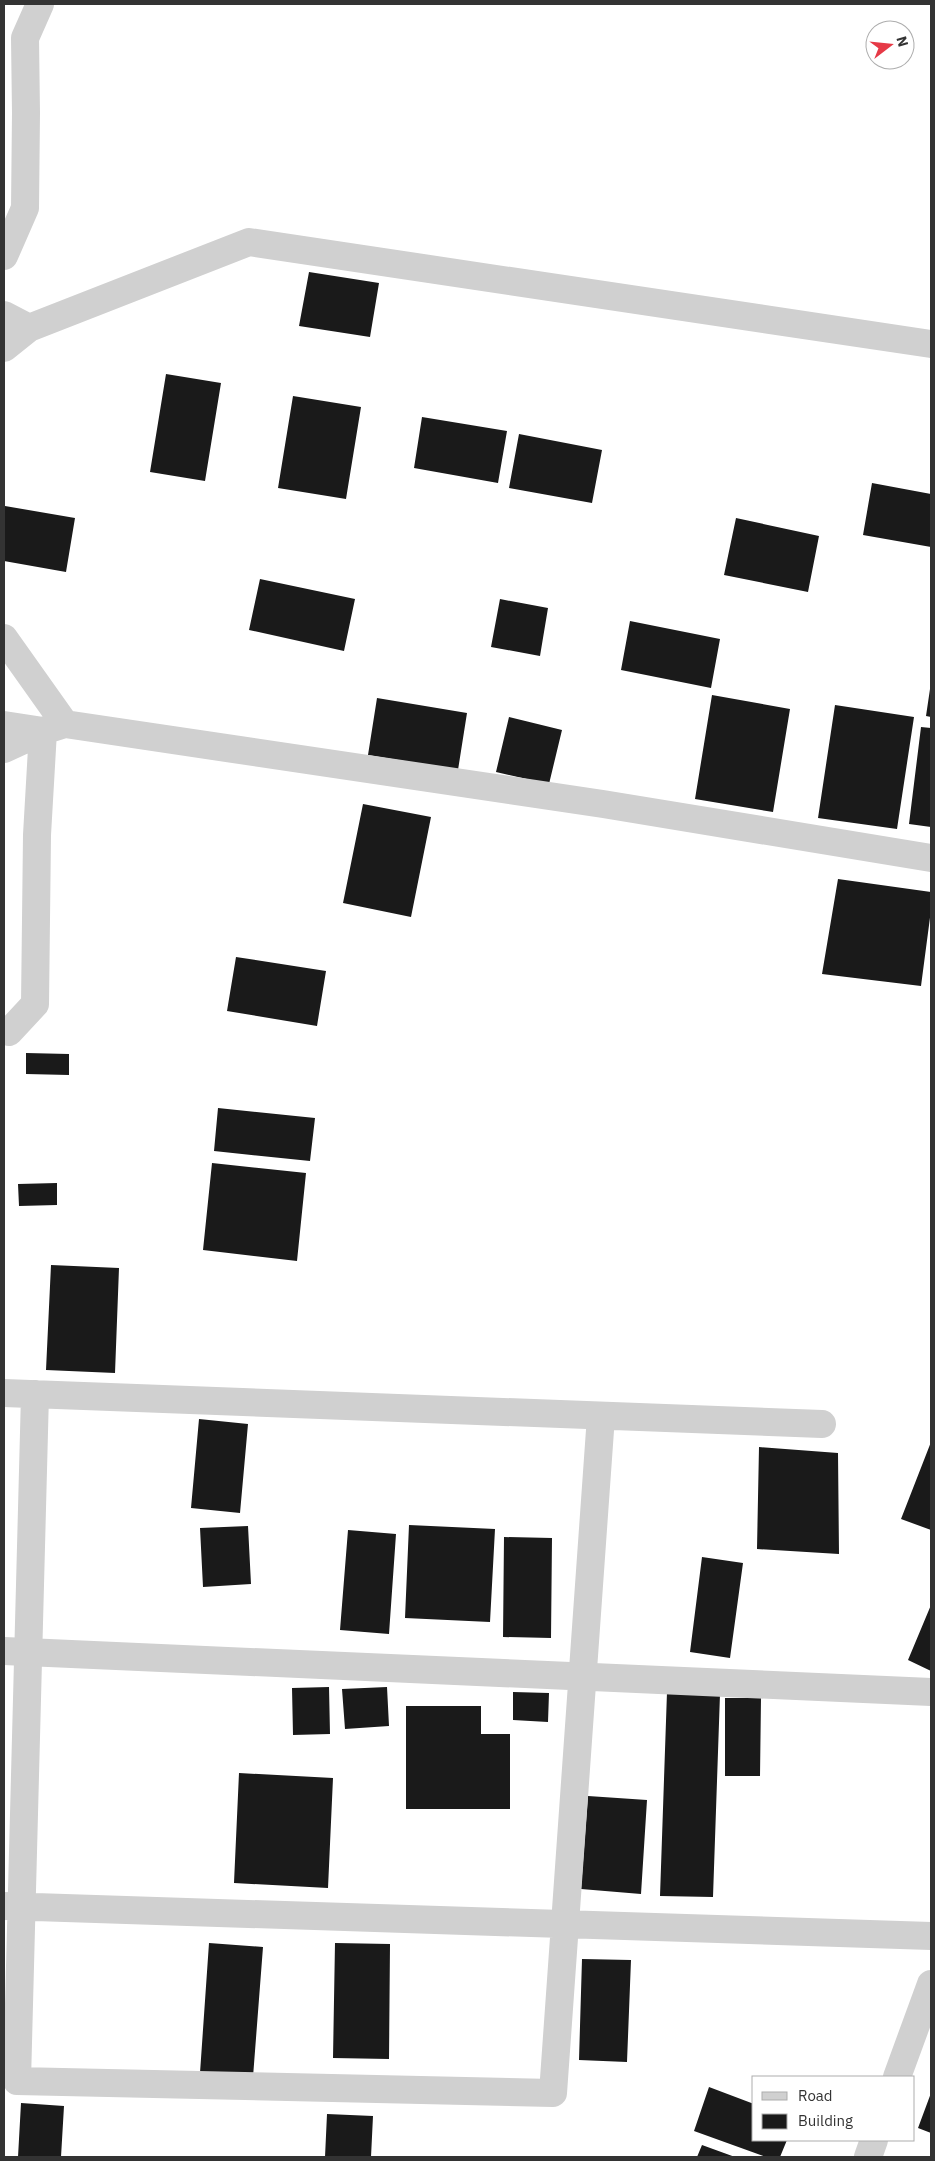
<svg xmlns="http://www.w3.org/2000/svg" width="935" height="2161" font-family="'IBM Plex Sans',sans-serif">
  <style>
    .building { fill: #1a1a1a }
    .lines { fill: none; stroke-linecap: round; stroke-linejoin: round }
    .minor { stroke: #d0d0d0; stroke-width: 28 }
  </style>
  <rect width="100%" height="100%" fill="#fff"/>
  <path class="building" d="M309 272 379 283 370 337 299 326Z
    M166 374 221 383 205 481 150 472Z
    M293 396 361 407 346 499 278 488Z
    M422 417 507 431 498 483 414 468Z
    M519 434 602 450 592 503 509 488Z
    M872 483 931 494V547L863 535Z
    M5 506 75 518 66 572 4 561Z
    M736 518 819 536 808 592 724 575Z
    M260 579 355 599 344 651 249 630Z
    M500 599 548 608 540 656 491 647Z
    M630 621 720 639 711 688 621 670Z
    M930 689H931V717L926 716Z
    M712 695 790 709 773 812 695 799Z
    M377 698 467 713 458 770 368 755Z
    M835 705 914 717 897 829 818 818Z
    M509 717 562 730 549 784 496 772Z
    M921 727 931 728V827L909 824Z
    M363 804 431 817 411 917 343 903Z
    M838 879 931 892V910L921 986 822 974Z
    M236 957 326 971 317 1026 227 1011Z
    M26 1053 69 1054V1075L26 1074Z
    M218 1108 315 1118 310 1161 214 1151Z
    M212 1163 306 1173 297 1261 203 1250Z
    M57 1183V1205L19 1206 18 1184Z
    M51 1265 119 1268 115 1373 46 1370Z
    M199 1419 248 1424 240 1513 191 1508Z
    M931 1442V1530L901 1519Z
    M759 1447 838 1453 839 1554 757 1549Z
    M409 1525 495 1529 490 1622 405 1618Z
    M248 1526 251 1584 203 1587 200 1528Z
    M348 1530 396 1534 389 1634 340 1630Z
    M504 1537 552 1538 551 1638 503 1637Z
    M702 1557 743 1563 730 1658 690 1652Z
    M931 1605V1671L908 1660Z
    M329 1687 330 1734 293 1735 292 1688Z
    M387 1687 389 1726 345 1729 342 1689Z
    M513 1692 549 1693 548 1722 513 1720Z
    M667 1692 720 1694 713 1897 660 1896Z
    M725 1698H761L760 1776H725Z
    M406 1706H481V1734H510V1809H406Z
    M239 1773 333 1778 328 1888 234 1883Z
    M588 1796 647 1800 641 1894 581 1889Z
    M209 1943 263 1947 253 2077 200 2073Z
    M335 1943 390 1944 389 2059 333 2058Z
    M582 1959 631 1960 627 2062 579 2060Z
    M709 2087 754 2104V2140H787L780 2157H766L694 2131Z
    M931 2093V2133L918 2128Z
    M21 2103 64 2106 61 2157H18Z
    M327 2114 373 2116 371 2157H325Z
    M702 2145 735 2157H697Z"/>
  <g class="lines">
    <path class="minor" d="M4 256 25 208 26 113 25 38 40 4
      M4 315 29 328
      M4 348 29 328 249 242 931 344
      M4 638 65 724
      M4 725 43 731 37 835 35 1004 9 1032 4 1030
      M4 749 43 731 65 724 603 804 931 858
      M4 1393 822 1424
      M35 1394 17 2081 553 2093 601 1416
      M4 1651 931 1692
      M4 1906 931 1936
      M897 2077 931 1984
      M868 2157 874 2140"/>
  </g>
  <rect width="935" height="2161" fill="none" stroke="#333333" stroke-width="10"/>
  <rect x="752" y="2076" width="162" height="65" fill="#ffffff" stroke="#adadad"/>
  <rect x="762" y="2092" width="25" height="8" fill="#d0d0d0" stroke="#adadad"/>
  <text x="798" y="2101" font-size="15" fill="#333333">Road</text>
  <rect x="762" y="2114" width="25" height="15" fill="#1a1a1a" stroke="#adadad"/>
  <text x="798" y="2126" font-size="15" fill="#333333">Building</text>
  <g transform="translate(890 45) rotate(74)"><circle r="24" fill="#ffffff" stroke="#adadad"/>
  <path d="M0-4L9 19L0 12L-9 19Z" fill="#e63946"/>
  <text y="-8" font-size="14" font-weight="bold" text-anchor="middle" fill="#333333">N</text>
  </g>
</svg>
